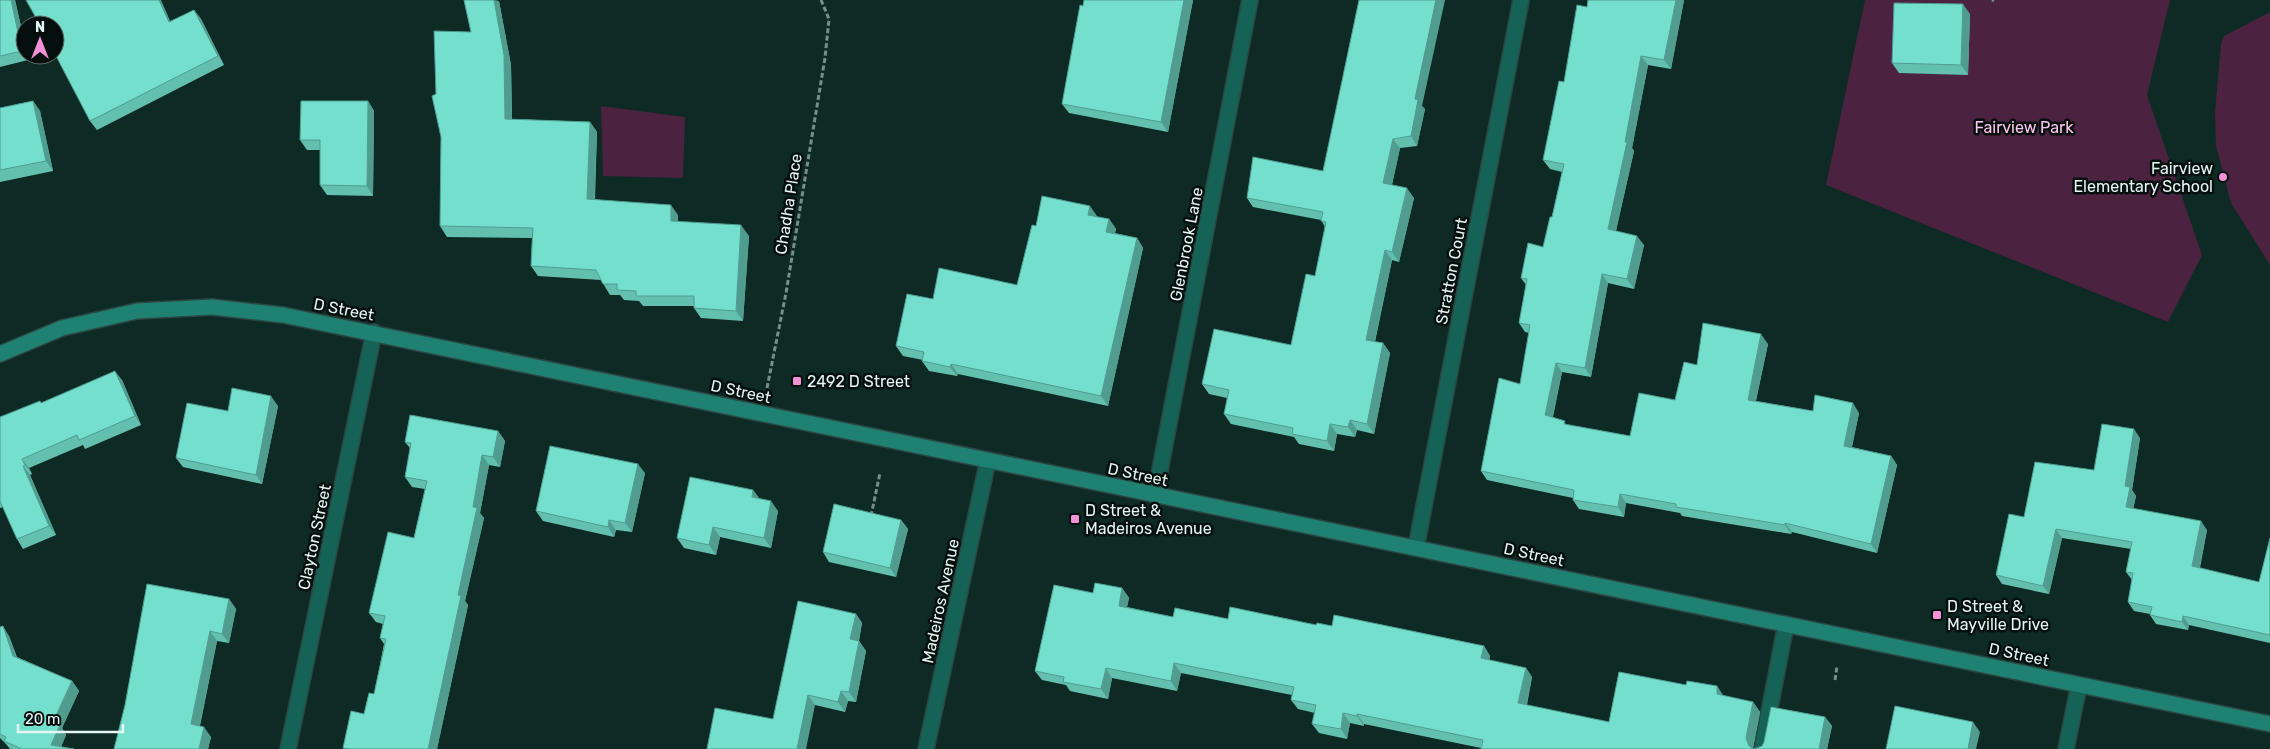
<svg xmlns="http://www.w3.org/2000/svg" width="2270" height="749" font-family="Rubik,sans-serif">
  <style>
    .green { fill: #4b2240 }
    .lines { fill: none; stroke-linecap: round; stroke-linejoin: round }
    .lane-casing { stroke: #2c4642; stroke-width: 18 }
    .street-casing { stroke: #2c4642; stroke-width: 18 }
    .secondary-casing { stroke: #2c4642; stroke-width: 18 }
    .path { stroke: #778d89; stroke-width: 3; stroke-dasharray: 5 2.5; stroke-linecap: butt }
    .lane { stroke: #156257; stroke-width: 15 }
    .street { stroke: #156257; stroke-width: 15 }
    .secondary { stroke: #1f8172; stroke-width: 15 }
    .wall { fill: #63c0af }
    .shaded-wall { fill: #509c8f }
    .building { fill: #73dfcc; stroke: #509c8f }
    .poi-dot { fill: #f391d6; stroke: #05100e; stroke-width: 2 }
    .labels { text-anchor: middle; stroke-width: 5; stroke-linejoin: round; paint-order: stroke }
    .park-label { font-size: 16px; fill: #fec5eb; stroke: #05100e }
    .poi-label { font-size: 16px; fill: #e5f5f1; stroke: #05100e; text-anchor: start }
    .street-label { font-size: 16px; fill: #e5f5f1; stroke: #05100e }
  </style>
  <rect width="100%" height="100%" fill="#0e2a25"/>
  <path class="green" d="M1865 0H2170L2147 95 2202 255 2168 322 1826 185Z
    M2270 12V265L2231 203 2216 146 2215 112 2221 44 2224 36Z
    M601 106 685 117 683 178 603 176Z"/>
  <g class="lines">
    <defs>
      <path id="lane" d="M1762 749 1786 624"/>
      <path id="street" d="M1155 496 1250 0
        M1416 548 1521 0
        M288 749 374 332
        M926 749 988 460
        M2066 749 2079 685"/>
      <path id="secondary" d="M0 354 62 328 137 311 212 307 283 315 2270 724"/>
    </defs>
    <use href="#lane" class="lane-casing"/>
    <use href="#street" class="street-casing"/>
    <use href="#secondary" class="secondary-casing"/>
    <path class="path" d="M1992 0 1994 1
      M767 388 786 293 825 58 829 19 821 0
      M871 516 880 473
      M1835 680 1837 666"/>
    <use href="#lane" class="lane"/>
    <use href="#street" class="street"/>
    <use href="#secondary" class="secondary"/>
  </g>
  <path class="wall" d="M0 0H15L25 44V55H27L28 60 0 67Z
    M464 0 499 1 511 65 512 119 590 122 597 132 595 199 678 215V221L749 236 743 321 701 318 694 308V306H643L639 301 624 300 620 295H610L601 280 538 276 531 266 532 238 447 237 440 226 441 137 436 94 471 32Z
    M1084 0H1193L1168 132 1069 113 1062 104Z
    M1588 0H1684L1671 69 1648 65 1632 148 1634 151 1616 231 1644 245 1634 289 1608 283 1591 377 1562 372 1553 417 1568 425 1630 436 1675 400 1697 365 1768 344 1756 401 1813 411 1859 413 1852 447 1891 456 1897 465 1877 553 1792 532 1791 534 1682 516 1680 513 1626 503 1624 517 1579 509 1573 500V498L1487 480 1481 471 1520 384 1529 333 1525 332 1519 323 1526 285 1521 278 1543 247 1552 217 1562 172 1550 169 1543 160 1564 82 1587 7Z
    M194 10 201 19 224 65 97 130 90 121 171 21Z
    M1970 14 1968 75 1899 73 1892 63Z
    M33 101 40 111 53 171 0 182V108Z
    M368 101 374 111 373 196 327 195 320 185V150H307L300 140Z
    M1422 106 1425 109 1417 146 1400 148 1392 185 1414 198 1399 262 1392 260 1375 342 1383 343 1390 353 1374 434 1357 430 1355 437 1337 434 1334 451 1299 444 1294 437 1231 424 1224 414 1227 398 1209 394 1202 384 1291 345 1315 276 1325 227 1321 220 1253 207 1247 198 1323 171Z
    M1097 216 1096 217 1109 219 1116 229 1115 233 1137 238 1143 248 1108 406 958 374 957 376 929 371 922 361 923 360 903 356 896 346 933 299 1017 285 1036 226Z
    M122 380 141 425 85 449 83 445 29 468 32 474 30 475 56 535 23 549 17 539 3 507 0 508V417L41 403Z
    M278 406 262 484 183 467 176 458 228 411Z
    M498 431 505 441 500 467 489 465 480 513 484 518 465 601 468 605 437 749H344L343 748 364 714 374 694 384 644 380 638 383 624 376 622 369 613 414 538 425 489 412 487 405 477 410 448 405 442Z
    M2140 438 2132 490 2136 496 2133 509 2207 530 2200 568 2259 582 2270 538V643L2189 625 2188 630 2156 624 2150 615V614L2134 611 2128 602 2132 580 2126 572 2131 549 2062 538 2049 594 2002 584 1996 575 2094 470Z
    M645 473 632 532 616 530 614 537 543 521 536 511Z
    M753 490 759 498 778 511 771 548 720 537 716 555 684 548 677 538Z
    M901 520 908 529 896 577 829 562 823 552Z
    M1095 583 1122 588 1129 598 1127 607 1173 617 1175 608 1228 619 1230 607 1316 625 1317 623 1332 626 1334 615 1484 646 1490 656 1489 660 1526 668 1532 677 1527 705 1609 722 1619 672 1686 685 1687 681 1717 686 1723 696 1753 702 1760 712 1753 748 1754 749 1762 746 1764 742 1771 707 1825 717 1832 726 1827 749H1481V748L1364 724V726L1350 723 1347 739 1319 733 1312 724 1315 713 1298 709 1291 700 1292 695 1181 673 1177 691 1112 678 1108 699 1070 691 1066 685 1042 680 1035 671 1054 585 1093 593Z
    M229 599 236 609 229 643 217 641 200 726 211 737 208 749H114Z
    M856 614 862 623 859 641 866 651 856 702 848 701 845 712 815 705 773 719Z
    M0 627 9 636 17 657 72 681 79 691 62 728 66 735 61 747 74 749H10L6 744 0 738Z"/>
  <path class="shaded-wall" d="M11 0H15L25 44V55L22 51Z
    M159 0H161L175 32 169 22Z
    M494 0 499 1 511 65 512 129 505 119Z
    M1184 0H1193L1168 132 1161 122Z
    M1436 0H1445L1422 106 1425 109 1417 146 1411 136 1415 99Z
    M1676 0H1684L1671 69 1664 60Z
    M1963 4 1970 14 1968 75 1961 65Z
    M194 10 201 19 224 65 218 56Z
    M1641 56 1648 65 1632 148 1634 151 1614 239 1608 229Z
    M33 101 40 111 53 171 46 161Z
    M368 101 374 111 373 196 367 186Z
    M590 122 597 132 594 209 587 199Z
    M1393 139 1400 148 1390 193 1383 183Z
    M1407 188 1414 198 1399 262 1392 252Z
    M671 205 678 215V231L671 221Z
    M1090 206 1097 216 1095 225 1088 215Z
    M1109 219 1116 229 1113 241 1106 232Z
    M741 225 749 236 743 321 736 311Z
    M1637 236 1644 245 1634 289 1627 279Z
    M1137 238 1143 248 1108 406 1101 396Z
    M1385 250 1392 260 1373 350 1366 340Z
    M1602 274 1608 283 1591 377 1585 368Z
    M1761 334 1768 344 1754 409 1748 400Z
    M1383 343 1390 353 1374 434 1367 424Z
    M1556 363 1562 372 1551 424 1545 415Z
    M951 364 958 374 957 376 950 367Z
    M115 371 122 380 141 425 135 416Z
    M271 396 278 406 262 484 256 475Z
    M1853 403 1859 413 1850 455 1844 446Z
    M1350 420 1357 430 1355 437 1348 427Z
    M1330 424 1337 434 1334 451 1327 441Z
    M2134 429 2140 438 2132 490 2136 496 2132 516 2126 507 2125 486Z
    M498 431 505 441 500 467 493 457Z
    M482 455 489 465 480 513 484 518 465 601 468 605 437 749H428L458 595Z
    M1891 456 1897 465 1877 553 1871 544Z
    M22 459 29 468 32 474 25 465Z
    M638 464 645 473 632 532 625 523Z
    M23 466 30 475 56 535 49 526Z
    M753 490 760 500 752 497Z
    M1620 494 1626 503 1624 517 1618 507Z
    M771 501 778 511 771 548 764 538Z
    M609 520 616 530 614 537 608 527Z
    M901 520 908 529 896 577 890 568Z
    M2201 521 2207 530 2198 575 2192 566Z
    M1785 523 1792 532 1791 534 1785 525Z
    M713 527 720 537 716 555 709 545Z
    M2056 529 2062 538 2049 594 2043 586Z
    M1122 588 1129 598 1125 615 1119 606Z
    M229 599 236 609 229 643 222 634Z
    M856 614 862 623 857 649 850 639Z
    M2183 616 2189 625 2188 630 2182 622Z
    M3 626 9 636 19 665 13 656Z
    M210 631 217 641 198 734 191 724Z
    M859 641 866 651 856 702 849 692Z
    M1484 646 1490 656 1488 668 1481 658Z
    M1174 663 1181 673 1177 691 1171 681Z
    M1106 668 1112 678 1108 699 1101 689Z
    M1526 668 1532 677 1525 712 1518 703Z
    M72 681 79 691 62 728 66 735 60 749 51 745 53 722Z
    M1717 686 1723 695 1717 694Z
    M841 691 848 701 845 712 838 702Z
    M808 695 815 705 806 749H797Z
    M1753 702 1760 712 1753 748V749L1749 746 1746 738Z
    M1343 713 1350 723 1347 739 1341 729Z
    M1357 714 1364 724V726L1357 716Z
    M1825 717 1832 726 1827 749H1819Z
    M1973 722 1980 732 1976 749H1968Z
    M204 727 211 737 208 749H199Z"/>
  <path class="building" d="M0 0H11L22 51 0 56Z
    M26 0H159L169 22 194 10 218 56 90 121 55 54V25H40Z
    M464 0H494L504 55 505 119 590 122 587 199 671 205V221L741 225 736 311 694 308V296H636V291L617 290V284H603L596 270 531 266 533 228 440 226 441 137 432 96 436 94 434 31 471 32Z
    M1084 0H1184L1161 122 1062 104 1080 5 1083 6Z
    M1359 0H1436L1415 99 1418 100 1411 136 1393 139 1383 183 1407 188 1392 252 1385 250 1366 340 1383 343 1367 424 1350 420 1348 427 1330 424 1327 441 1292 434 1293 428 1224 414 1229 390 1202 384 1214 329 1291 345 1306 274 1315 276 1326 222 1321 221 1323 212 1247 198 1253 157 1323 171Z
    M1588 0H1676L1664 60 1641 56 1625 142H1627L1608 229 1637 236 1627 279 1602 274 1585 368 1556 363 1545 415 1565 421 1564 424 1630 436 1639 393 1675 400 1684 362 1697 365 1703 323 1761 334 1748 400 1813 411 1815 395 1853 403 1844 446 1891 456 1871 544 1785 523V525L1676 507V504L1620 494 1618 507 1573 500 1574 490 1481 471 1499 378 1520 384 1530 325 1519 323 1527 279 1521 278 1528 243 1543 247 1550 217H1552L1564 164 1543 160 1559 81 1564 82 1577 5 1587 7Z
    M1894 3 1963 4 1961 65 1892 63Z
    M33 101 46 161 0 170V108Z
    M301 101H368L367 186 320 185V140H300Z
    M1042 196 1090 206 1088 215 1109 219 1106 232 1137 238 1101 396 951 364 950 367 922 361 924 352 896 346 907 294 933 299 939 268 1017 285 1032 225 1036 226Z
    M115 371 135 416 79 440 77 435 22 459 25 465 23 466 49 526 17 539 0 501V417L40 401 41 403Z
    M232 388 271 396 256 475 176 458 187 403 228 411Z
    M410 415 498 431 493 457 482 455 473 507 477 508 458 595 461 596 428 749H351L343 748 351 711 364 714 369 693 374 694 386 639 380 638 385 616 369 613 388 532 414 538 427 481 405 477 411 443 405 442Z
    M2102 424 2134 429 2125 486 2130 487 2126 507 2201 521 2192 566 2259 582 2270 538V635L2183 616 2182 622 2150 615 2152 607 2128 602 2133 573 2126 572 2132 542 2056 529 2043 586 1996 575 2009 514 2024 517 2035 462 2094 470Z
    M550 446 638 464 625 523 609 520 608 527 536 511Z
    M690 477 753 490 752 497 771 501 764 538 713 527 709 545 677 538Z
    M834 504 901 520 890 568 823 552Z
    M1095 583 1122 588 1119 606 1173 617 1175 608 1228 619 1230 607 1316 625 1317 623 1332 626 1334 615 1484 646 1481 658 1526 668 1518 703 1609 722 1619 672 1686 685 1687 681 1717 686V694L1753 702 1746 738 1749 746 1754 749 1762 746 1764 742 1771 707 1825 717 1819 749H1481L1483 740 1357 714V716L1343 713 1341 729 1312 724 1316 705 1291 700 1294 687 1174 663 1171 681 1106 668 1101 689 1063 682 1064 677 1035 671 1054 585 1093 593Z
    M147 584 229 599 222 634 210 631 191 724 204 727 199 749H114L125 705Z
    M798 601 856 614 850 639 859 641 849 692 841 691 838 702 808 695 797 749H707L715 708 773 719Z
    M3 626 13 656 72 681 53 722 60 725 51 745 74 749H22L4 741 6 737 0 734V627Z
    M1895 706 1973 722 1968 749H1886Z"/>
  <g class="poi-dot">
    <circle cx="2223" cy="177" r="5"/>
    <rect x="792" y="376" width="10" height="10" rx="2.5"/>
    <rect x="1070" y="514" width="10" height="10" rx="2.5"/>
    <rect x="1932" y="610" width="10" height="10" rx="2.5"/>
  </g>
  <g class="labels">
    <g class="park-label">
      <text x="2024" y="133">Fairview Park</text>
    </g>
    <g class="poi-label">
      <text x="2213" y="174" text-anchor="end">Fairview<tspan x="2213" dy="18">Elementary School</tspan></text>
      <text x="807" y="387">2492 D Street</text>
      <text x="1085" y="516">D Street &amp;<tspan x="1085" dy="18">Madeiros Avenue</tspan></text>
      <text x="1947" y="612">D Street &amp;<tspan x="1947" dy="18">Mayville Drive</tspan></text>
    </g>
    <g class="street-label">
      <text transform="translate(788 204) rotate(-81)" y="6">Chadha Place</text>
      <text transform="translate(1186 244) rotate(-79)" y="6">Glenbrook Lane</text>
      <text transform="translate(1451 271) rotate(-79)" y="6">Stratton Court</text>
      <text transform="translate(344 309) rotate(11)" y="6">D Street</text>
      <text transform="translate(741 391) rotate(12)" y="6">D Street</text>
      <text transform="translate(1138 474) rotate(12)" y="6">D Street</text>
      <text transform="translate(314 537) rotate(-78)" y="6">Clayton Street</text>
      <text transform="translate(1534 554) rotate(12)" y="6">D Street</text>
      <text transform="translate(940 601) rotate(-78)" y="6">Madeiros Avenue</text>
      <text transform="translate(2019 654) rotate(12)" y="6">D Street</text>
    </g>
  </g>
  <g transform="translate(40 40)"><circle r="24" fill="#05100e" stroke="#5f6c69"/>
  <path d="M0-4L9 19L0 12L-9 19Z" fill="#f391d6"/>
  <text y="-8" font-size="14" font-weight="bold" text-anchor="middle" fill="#e5f5f1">N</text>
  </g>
  <path d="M18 724v8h105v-8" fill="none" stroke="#e5f5f1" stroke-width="2.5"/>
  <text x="25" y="724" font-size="15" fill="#e5f5f1" stroke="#05100e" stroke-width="4" paint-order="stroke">20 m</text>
</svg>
